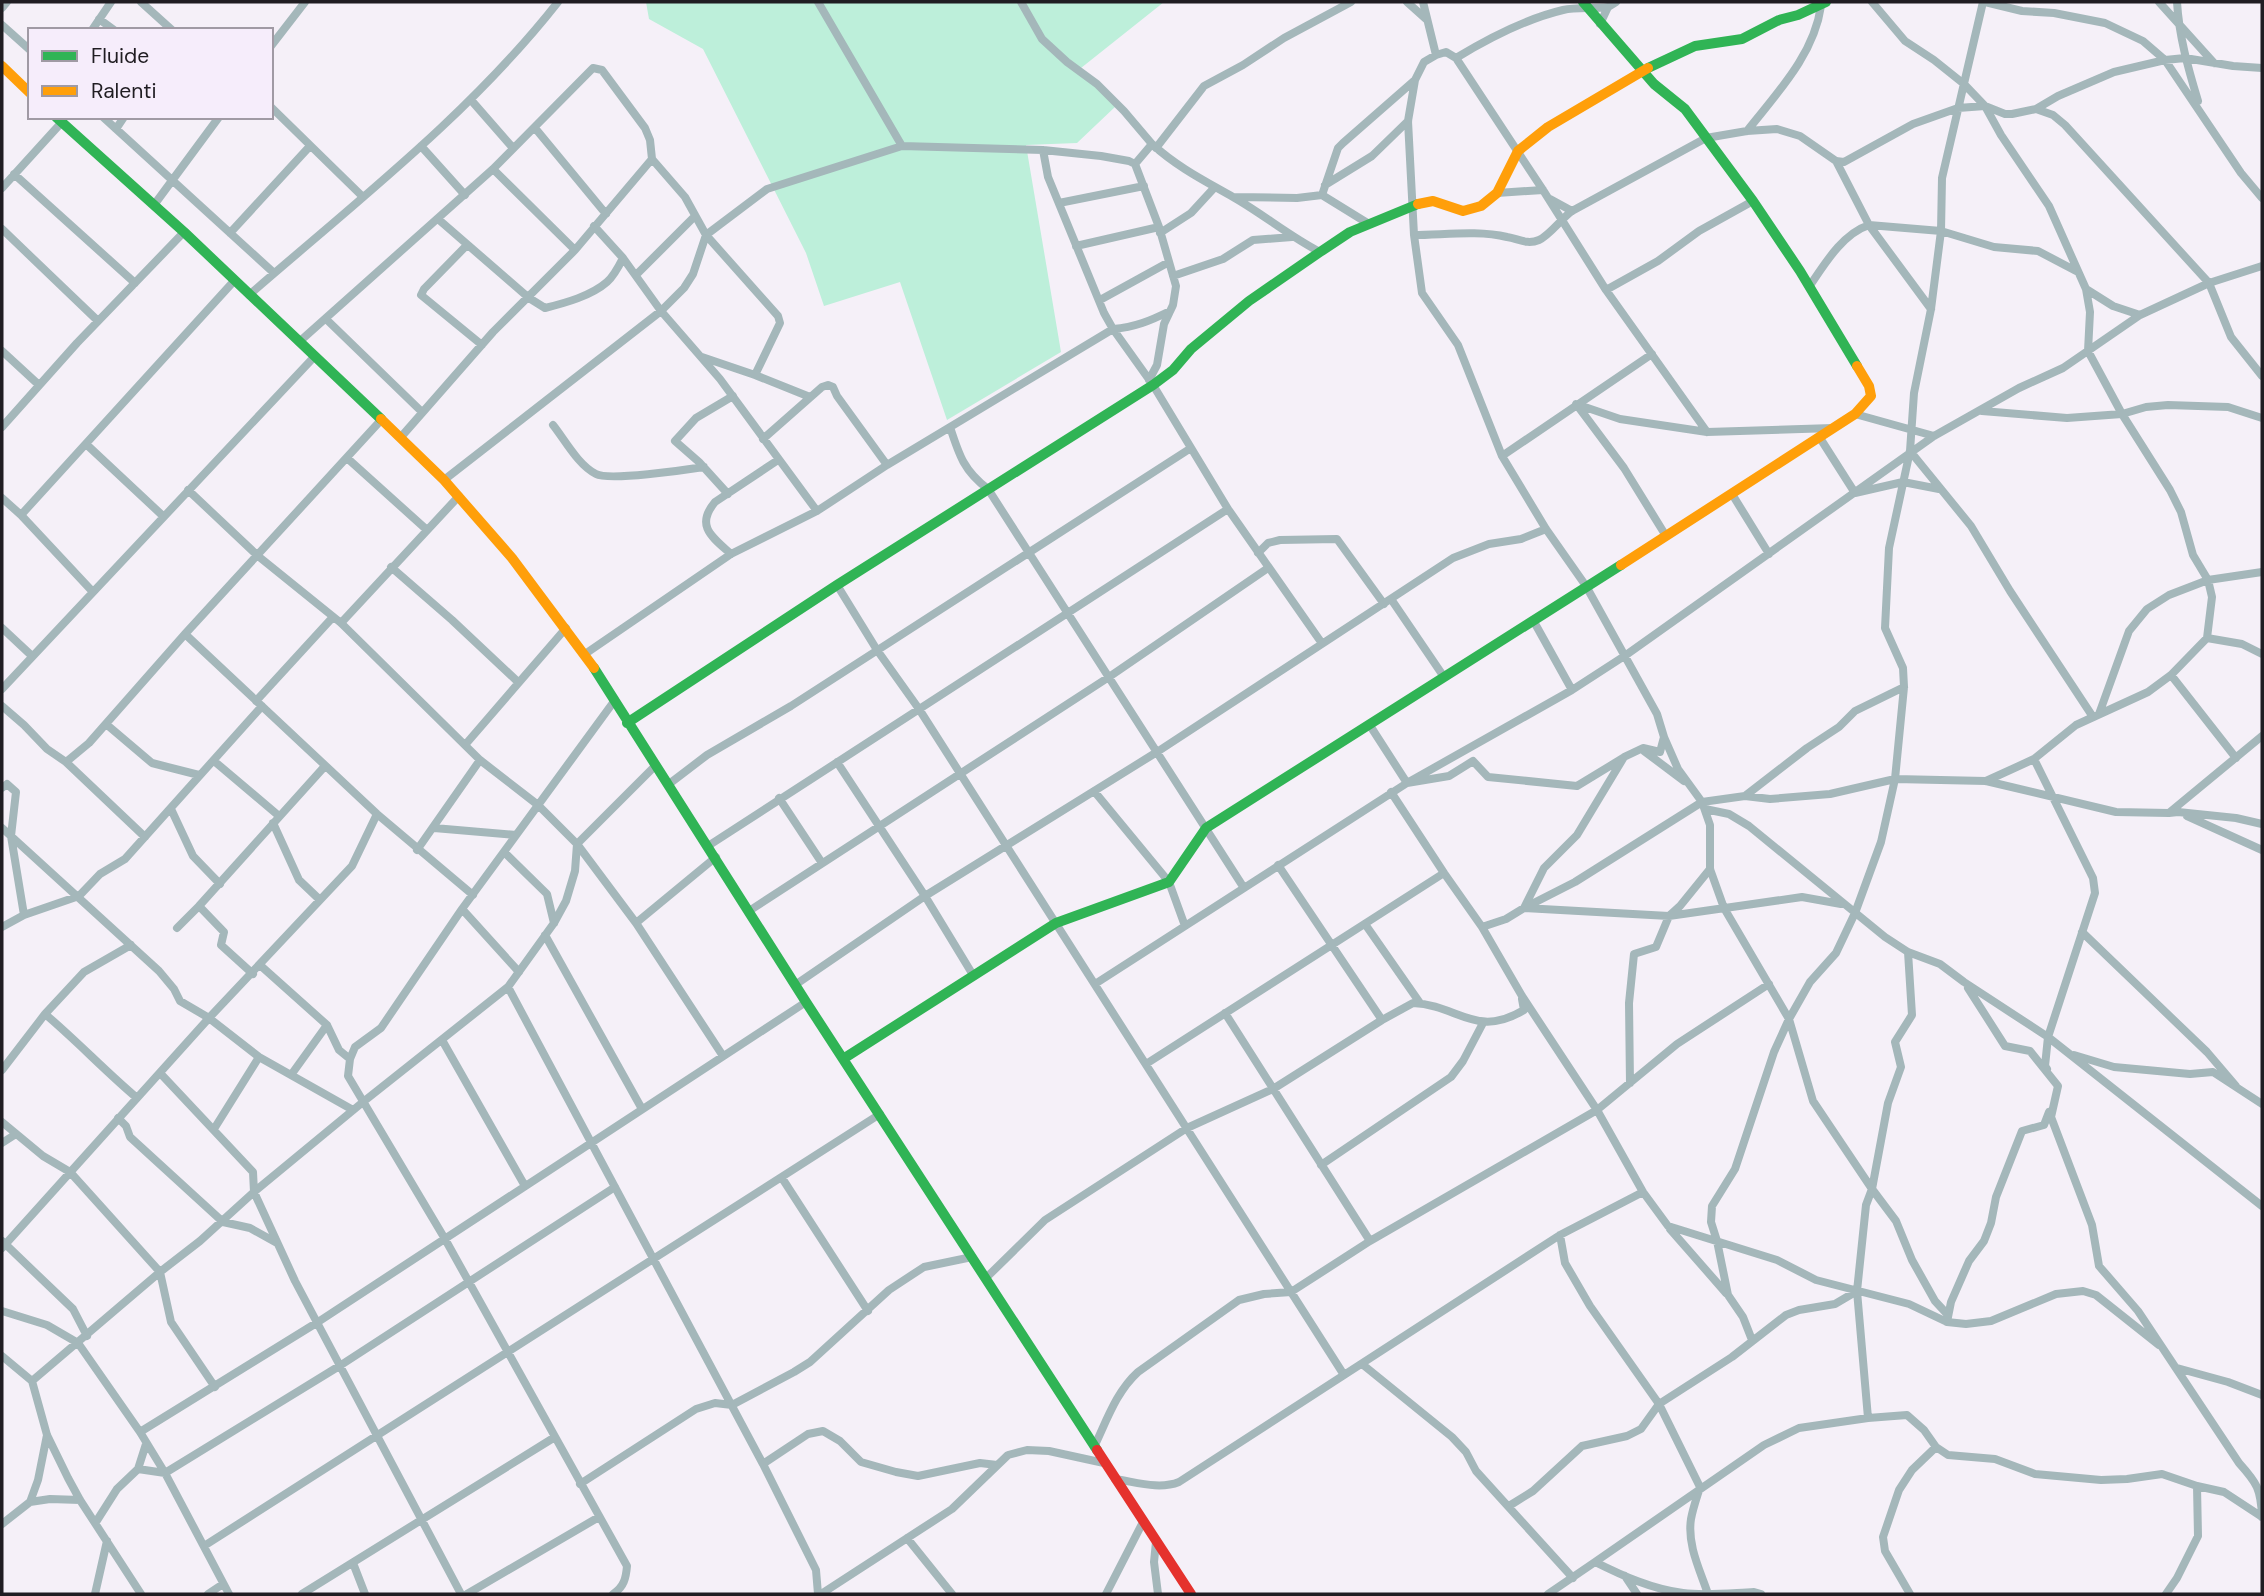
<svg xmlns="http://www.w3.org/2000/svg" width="2264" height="1596" font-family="'DM Sans',sans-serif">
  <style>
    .green { fill: #bdefda }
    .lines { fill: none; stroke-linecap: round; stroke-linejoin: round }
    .street { stroke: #a4b7ba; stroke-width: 8 }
    .fast { stroke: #30b455; stroke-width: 10 }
    .slow { stroke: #ff9f0a; stroke-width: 10 }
    .jam { stroke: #e5322d; stroke-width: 10 }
  </style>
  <rect width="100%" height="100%" fill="#f5f0f8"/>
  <path class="green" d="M646 2H1164L1081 68 1116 106 1077 143 1026 145 1061 352 947 420 900 282 824 306 806 253 703 49 649 19Z"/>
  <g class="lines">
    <path class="street" d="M141 2 172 30
      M818 2 902 146
      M1021 2 1042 39 1067 62 1097 84 1124 111 1152 144
      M1407 2 1426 19
      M1423 2 1436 55
      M1872 2 1905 41 1934 60 1964 84 1985 106 2001 135 2049 206 2086 289 2090 312 2088 351 2122 414 2170 490 2181 512 2193 555 2208 580 2212 597 2207 638 2171 675 2148 692 2076 725 2034 759 1986 781
      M1985 2 2022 11 2054 13 2105 23 2143 41 2165 60 2241 173 2262 198
      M2159 2 2214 63
      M2177 2C2179 36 2188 68 2198 101
      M2 8 7 2
      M99 19 114 30
      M1600 24 1608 7 1616 2
      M2 25 30 50
      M92 30 111 2
      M271 46 305 2
      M1456 58C1489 38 1525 19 1563 10 1577 7 1593 9 1608 7
      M1415 80 1408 121 1414 235 1422 293 1458 345 1502 456 1546 529 1586 586 1657 714 1664 737 1660 752 1643 748 1624 757 1577 835 1544 868 1524 908 1506 919 1482 927
      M471 100 513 148
      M271 107 362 196
      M2036 109 2053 115 2065 125 2209 283 2231 337 2262 376
      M103 117 274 273
      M535 128 606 214
      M116 129 124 117
      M1747 131C1777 93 1814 55 1821 6
      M421 146 465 195
      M1156 148 1204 86 1243 65 1284 38 1351 2
      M1043 150 1048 177 1104 313 1113 329 1153 385 1228 509 1321 642
      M1836 161 1869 225 1931 309
      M1135 164 1159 227 1176 286 1173 305 1164 324 1157 365 1149 380
      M493 169 575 250
      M14 174 135 283
      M1325 185 1372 156 1408 121
      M2 188 62 122
      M1497 193 1543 190
      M1322 195 1338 148 1343 143 1415 80 1424 62 1436 55 1446 52 1456 58 1543 190 1606 290 1707 432
      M1234 197 1297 198 1322 195 1369 224
      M1550 199 1572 211
      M1059 203 1144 186
      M154 205 219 117
      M438 219 529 298 545 308C565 303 591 296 607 282 614 276 619 266 623 258
      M594 226 623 258 661 311 720 379 817 511
      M2 229 98 321
      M230 233 310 146
      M1160 233 1191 213 1214 188
      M1414 235C1443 235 1478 230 1507 237 1519 239 1527 245 1539 240 1549 236 1562 218 1572 211L1706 138 1747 131 1777 129 1800 136 1836 161 1844 162 1913 124 1958 108 1985 106 2005 114H2012L2036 109 2058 96 2114 72 2165 60 2185 58 2233 66 2262 68
      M467 245 424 289 421 295 482 345
      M1076 246 1159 227
      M636 275 695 216
      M1173 276 1223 259 1253 240 1292 237
      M1809 287C1824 265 1842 234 1869 225L1941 231 1994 247 2038 251 2078 272
      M2086 289 2113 306 2140 315
      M1606 290 1658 261 1699 231 1753 201
      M249 295C356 202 470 114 558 2
      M1100 300 1169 262
      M326 319 422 412
      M299 342 493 169 593 68 602 70 645 128 650 140 652 159 685 197 706 235 778 316 780 323 755 375 810 397
      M2 351 39 385
      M702 357 755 375
      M1576 404 1620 419 1707 432 1833 428
      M1577 405 1624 468 1666 536
      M1982 411 2067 418 2122 414 2146 407 2168 405 2228 407 2262 418
      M1855 414 1934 436
      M553 425C565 440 578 465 596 474 609 481 685 470 704 467
      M2 427 77 343 184 232
      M950 427C959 455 964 471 988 489L1244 888
      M401 437 493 332 575 250 652 159
      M1820 438 1855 493 1903 482 1939 489
      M763 439 822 387 828 385 833 387 837 396 887 465
      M86 444 163 516
      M1910 451 1971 526 2010 591 2093 717
      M1502 456 1652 354
      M347 458 427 530
      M444 480 661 311 684 288 693 274 706 235 767 189 902 146 1043 150 1101 156 1129 161 1135 164 1152 144C1177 167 1205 181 1233 197 1263 214 1289 236 1320 252
      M188 490 258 556 341 623 480 760 538 805 577 844 636 923 723 1056
      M728 494 699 462 675 441 696 418 733 396
      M1732 494 1769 554
      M2 498 21 515 92 591
      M21 515 234 281
      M1258 553 1268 543 1280 540 1337 539 1384 604
      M731 554C712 537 695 526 715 502L778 460
      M391 567 452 620 518 682
      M837 585 877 650 919 709 1344 1375
      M1391 599 1444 677
      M1533 620 1572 690
      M341 623 459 496
      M2 628 32 656
      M185 634 377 814 473 895
      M2207 638 2242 644 2262 654
      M585 654 731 554 817 511 887 465 1113 329C1135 327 1150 321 1170 311
      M2171 675 2236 758
      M2 689 315 356
      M256 701 333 617
      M2 706 24 725 47 749 66 762 145 837
      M2099 714 2129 631 2147 609 2169 595 2208 580 2262 572
      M106 724 152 763 199 775
      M1369 724 1407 783 1449 776 1473 761 1488 777 1577 786 1623 758
      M1664 737 1678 769 1702 802 1710 825V869L1724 908 1789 1019 1813 1101 1872 1189 1866 1205 1857 1291 1868 1418
      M465 745 566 628
      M1644 751 1684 781
      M2034 759 2093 878 2095 893 2048 1037 2045 1066 2047 1069
      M214 761 279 816
      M66 762 89 743 185 634 382 419
      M837 762 925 896 973 975
      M669 784 707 755 791 706 1191 448
      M2 788 7 784 16 792 11 836 24 915
      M1094 791 1169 882 1185 926
      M1391 792 1444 873 1482 927 1522 996 1597 1110 1643 1192 1668 1226 1777 1260 1816 1280 1909 1304 1947 1322 1966 1324 1991 1321 2056 1294 2083 1291 2096 1295 2159 1345
      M1745 796 1770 799 1830 794 1895 779 1986 781 2116 812 2169 813 2178 812 2236 818 2262 824
      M779 798 822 863
      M171 809 193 856 220 884
      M1705 809 1729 814 1749 826 1885 937 1908 952 1940 964 1964 982 2048 1037 2262 1206
      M2170 812 2262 736
      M2187 816 2262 850
      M273 823 299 880 320 900
      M2 828 159 971 174 989 180 1001 209 1018 259 1057 353 1110
      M434 828 516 835
      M708 846 1228 509
      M417 850 480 760
      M504 852 547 894 554 923
      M1278 865 1382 1020
      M199 906 325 766
      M1524 908 1575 882 1702 802 1745 796 1807 748 1839 727 1855 711 1904 687
      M1524 908 1669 916 1802 897 1841 904
      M462 909 519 972
      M749 911 1109 677 1268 568
      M636 923 716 857
      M1365 924 1420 1003
      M2 927 24 915 79 896 100 874 125 859 262 706
      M177 928 199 906 224 932 221 945 253 974
      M2082 932 2207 1052 2236 1086
      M545 935 642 1109
      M131 945 84 972 45 1014C77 1041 105 1071 137 1098
      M1908 952 1912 1015 1895 1042 1901 1067 1888 1103 1872 1189 1896 1221 1912 1260 1935 1301 1948 1315
      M261 966 327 1025 339 1050 350 1059 348 1076 445 1239 627 1566C626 1578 624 1587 613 1594
      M1095 984 1407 783 1572 690 1626 655 1934 436 2019 388 2063 368 2140 315 2209 283 2262 266
      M795 985 925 896 1157 752 1453 558 1489 544 1521 539 1546 529
      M508 987 763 1464 816 1570 818 1594
      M1968 988 2005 1046 2030 1051 2058 1086 2051 1117 2092 1225 2099 1266 2138 1311 2239 1463C2257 1483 2261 1489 2262 1517
      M1225 1013 1370 1241
      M442 1040 525 1186
      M2074 1055 2114 1067 2190 1074 2213 1072 2262 1104
      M350 1059 355 1047 381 1028 462 909 615 700
      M1146 1064 1444 873
      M2 1070 45 1014
      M160 1073 253 1172 254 1192 295 1281 461 1594
      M291 1075 327 1025
      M1630 1083 1629 1003 1634 954 1656 947 1669 916 1680 906 1710 869
      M118 1118 126 1126 130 1137 223 1222 250 1228 277 1243
      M2 1122 43 1156 70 1172 160 1272 171 1322 215 1387
      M214 1129 259 1057
      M2 1143 16 1134
      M1321 1165 1451 1077 1463 1061 1483 1023
      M782 1178 868 1311
      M1670 1229 1726 1293
      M1560 1235 1565 1263 1590 1306 1659 1404 1700 1487C1697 1497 1693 1508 1691 1519 1687 1545 1700 1570 1708 1594
      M2 1241 73 1309 87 1336
      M2 1248 209 1018 352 866 377 814
      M986 1278 1045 1220 1187 1128 1273 1089 1382 1020 1413 1003C1458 1005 1476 1039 1524 1010L1522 999
      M2 1311 47 1325 78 1343 140 1432 165 1473 229 1594
      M1947 1322 1951 1302 1969 1261 1984 1241 1991 1223 1996 1197 2022 1131 2044 1125 2049 1112
      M1752 1340 1743 1317 1728 1295 1717 1241 1711 1222 1712 1206 1735 1169 1774 1052 1789 1019 1810 982 1836 953 1855 913 1881 842 1895 779 1904 687 1903 668 1885 628 1889 548 1910 451 1914 393 1931 309 1941 231 1942 178 1983 2
      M2 1356 32 1381 47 1435 68 1478 80 1500 141 1594
      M1362 1364 1452 1437 1466 1452 1476 1471 1573 1578
      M2177 1368 2228 1382 2262 1395
      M32 1381 160 1272 200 1241 254 1192 363 1102 508 987 554 923 566 901 575 871 577 844 656 765
      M140 1432 318 1322 806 1002
      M1094 1447C1107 1420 1116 1392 1138 1372L1239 1300 1264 1294 1291 1292 1370 1241 1597 1110 1677 1044 1769 984
      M763 1464 808 1434 823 1431 840 1441 861 1462 896 1472 918 1476 980 1463 997 1465
      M138 1469 146 1444
      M1115 1479C1136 1482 1159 1490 1179 1482L1560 1235 1643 1192
      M580 1484 696 1409 715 1403 732 1405 794 1372 810 1362 889 1290 924 1267 972 1257
      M30 1502 50 1499 80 1500
      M1509 1506 1533 1491 1582 1446 1627 1436 1641 1429 1659 1404 1732 1357 1786 1315 1799 1310 1835 1304 1857 1291
      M96 1522 117 1489 138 1469 165 1473 341 1365 615 1187
      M2 1524 30 1502 38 1480 47 1435
      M907 1538 952 1594
      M1156 1542 1154 1562 1158 1594
      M204 1546 880 1114
      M1595 1562 1764 1445 1799 1428 1868 1418 1907 1415 1924 1430 1936 1447 1948 1455 1995 1459 2035 1474 2101 1480 2127 1479 2162 1474 2197 1486 2224 1492 2262 1517
      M353 1563 365 1594
      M1625 1576 1637 1594
      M95 1594 107 1541
      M208 1594 223 1584
      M302 1594 555 1437
      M467 1594 599 1517
      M821 1594 952 1509 1008 1455 1027 1450 1049 1451 1104 1463
      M1106 1594 1143 1522
      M1548 1594 1595 1562C1623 1576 1652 1589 1683 1593 1706 1596 1731 1593 1754 1592L1761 1594
      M1910 1594 1885 1551 1883 1537 1899 1490 1912 1470 1936 1447
      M2166 1594 2177 1578 2198 1536 2197 1486"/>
    <path class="fast" d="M1583 2 1654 84 1685 109 1753 201 1800 271 1857 366
      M1648 68 1695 46 1742 39 1779 20 1798 15 1826 2
      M56 117 184 232 381 419
      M594 668 806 1002 1097 1450
      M627 723 837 585 1153 385 1173 370 1191 349 1249 301 1320 252 1350 232 1418 204
      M843 1059 1056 923 1169 882 1206 828 1621 565"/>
    <path class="slow" d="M2 66 30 93
      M1418 204 1433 201 1463 211 1481 206 1497 193 1518 151 1548 127 1648 68
      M381 419 444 480 512 558 594 668
      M1621 565 1855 414 1871 396 1869 386 1857 366"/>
    <path class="jam" d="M1097 1450 1191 1594"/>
  </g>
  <rect width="2264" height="1596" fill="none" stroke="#201d22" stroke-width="7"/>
  <rect x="28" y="28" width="245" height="91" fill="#f6edfb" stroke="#a09aa4" stroke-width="2"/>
  <rect x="42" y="51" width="35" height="10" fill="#30b455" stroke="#a09aa4" stroke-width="2"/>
  <text x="91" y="63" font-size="21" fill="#201d22">Fluide</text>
  <rect x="42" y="86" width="35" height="10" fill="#ff9f0a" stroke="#a09aa4" stroke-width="2"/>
  <text x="91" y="98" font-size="21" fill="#201d22">Ralenti</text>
</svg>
